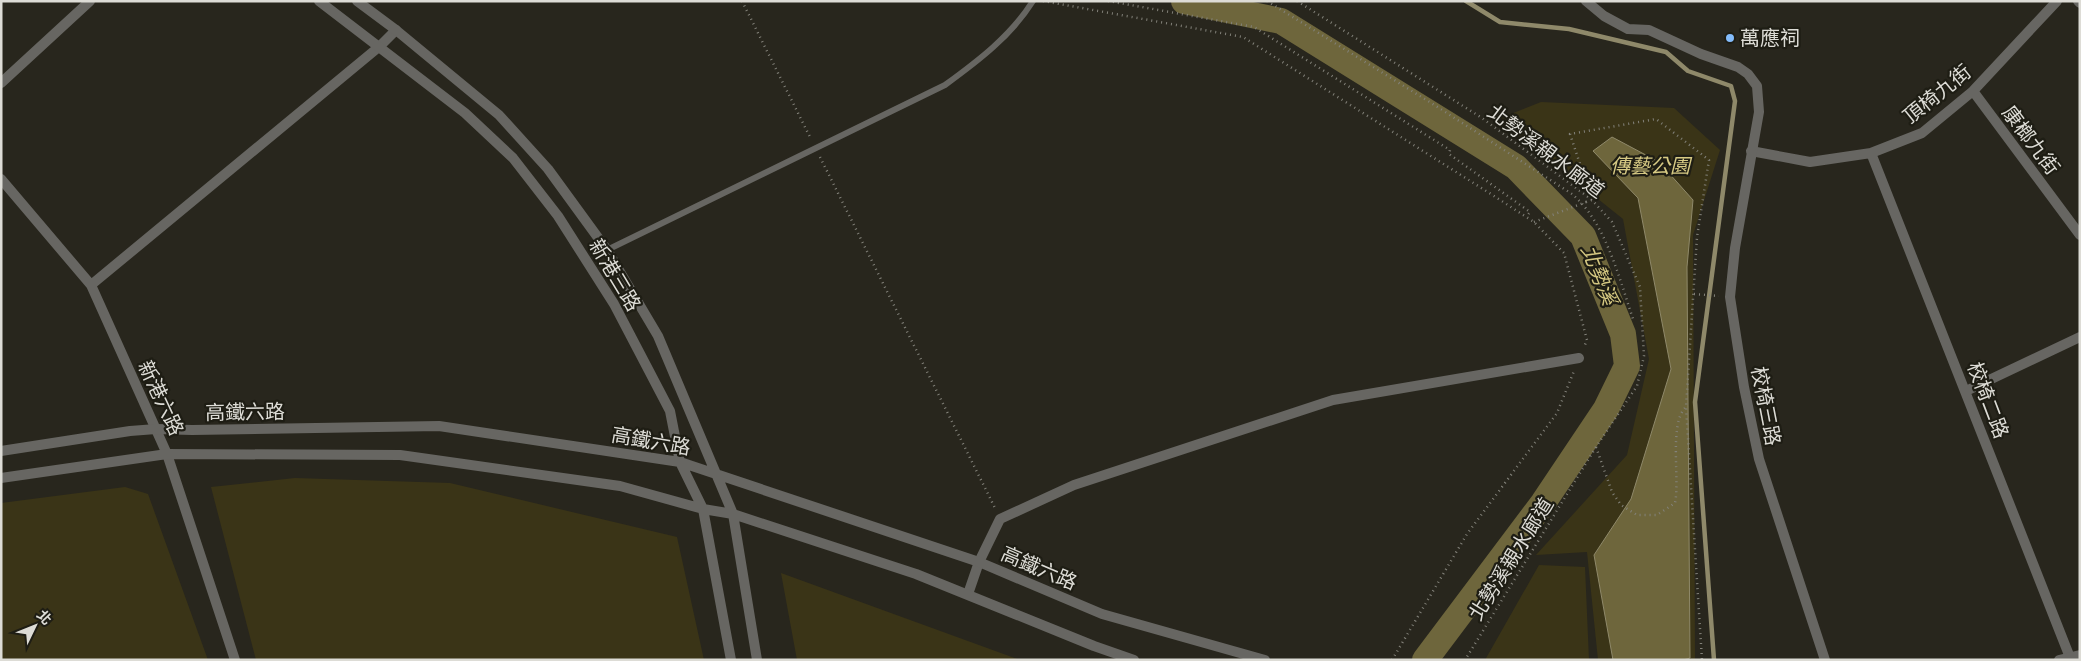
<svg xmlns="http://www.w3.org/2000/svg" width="2081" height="661" font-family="'Zilla Slab','Noto Sans TC',serif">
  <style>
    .green { fill: #3a3417 }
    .water { fill: #6e663c; stroke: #8f896a }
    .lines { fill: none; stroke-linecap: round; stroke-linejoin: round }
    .stream { stroke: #8f896a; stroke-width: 4.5 }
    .river { stroke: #6e663c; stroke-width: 26 }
    .path { stroke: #83827a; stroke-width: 2.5; stroke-dasharray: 1 4; stroke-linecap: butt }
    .service { stroke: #676662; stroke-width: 6 }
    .minor { stroke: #676662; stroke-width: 10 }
    .tertiary { stroke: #676662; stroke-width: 10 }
    .path-bridge { stroke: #83827a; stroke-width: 2.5; stroke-dasharray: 1 4; stroke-linecap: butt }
    .poi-dot { fill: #84bcfb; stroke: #1e1d14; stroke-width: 2 }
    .labels { text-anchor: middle; stroke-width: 4.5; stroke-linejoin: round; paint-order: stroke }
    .poi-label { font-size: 20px; fill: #dddcd6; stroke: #1e1d14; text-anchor: start }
    .street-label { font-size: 20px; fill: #dddcd6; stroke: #1e1d14 }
    .park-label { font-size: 20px; font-style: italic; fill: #d7ca84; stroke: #1e1d14 }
    .water-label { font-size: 21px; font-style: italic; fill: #d4c781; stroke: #1e1d14 }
  </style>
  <rect width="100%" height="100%" fill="#28261d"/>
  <path class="green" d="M1541 102 1674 108 1720 150 1693 235 1695 660H1598L1587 552 1536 555 1627 455 1649 359 1623 219 1498 119Z
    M295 478 450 483 677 537 704 660H256L211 487Z
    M125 487 148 494 208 660H1V503Z
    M1539 565 1585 567 1589 660H1485Z
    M781 573 1020 660H797Z"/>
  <path class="water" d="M1612 137 1659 162 1693 200 1687 267 1690 658 1683 660H1613L1594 555 1631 499 1671 369 1638 198 1593 151Z"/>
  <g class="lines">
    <path class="stream" d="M1466 1 1500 22 1569 29 1666 52 1688 71 1731 86 1735 101 1695 402 1714 660"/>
    <path class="river" d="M1184 1 1281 21 1516 167 1583 236 1623 334 1627 366 1606 409 1543 503 1425 660"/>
    <path class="path" d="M742 1 811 139
      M1043 1 1243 37 1494 196 1534 222 1564 253 1587 340 1584 347
      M1108 1 1254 27 1450 150 1449 154 1530 212 1526 217
      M1267 1 1436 106 1572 194C1606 222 1620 281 1634 322
      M1297 1 1482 118 1592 200 1612 222 1640 287 1644 356 1637 386 1596 447 1465 660
      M820 157 995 508
      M1586 202 1592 200 1570 134 1656 119 1709 160 1697 237 1686 407 1702 660
      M1694 294 1719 296
      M1596 447 1612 492 1621 505 1637 515H1657L1675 503C1680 480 1669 425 1685 408
      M1392 660 1467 534 1557 413 1574 371"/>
    <path class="service" d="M607 250 945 85C978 61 1011 36 1033 1"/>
    <path class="minor" d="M2078 1 2080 3
      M1 83 90 1
      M1973 91 2080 235
      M1751 151 1810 162 1871 153 1922 133 1973 91 2057 1
      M1871 153 2071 660
      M1 179 91 285 167 454 235 660
      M91 285 380 46 396 30
      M1966 391 2080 337
      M968 594 979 562 1000 519 1074 485 1333 400 1579 358"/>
    <path class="tertiary" d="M319 1 465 113 513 158 558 216 614 304 670 411 680 462 703 509 731 660
      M357 1 396 30 499 115 548 169 607 250 658 336 733 514 757 660
      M1586 1 1604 16 1628 29 1649 30 1701 54 1738 67 1748 74 1757 86 1759 112 1735 248 1730 297 1744 387 1759 459 1825 660
      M1 451 130 431 156 429 192 430 439 426 680 462 979 562 1102 614 1265 660
      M1 478 167 454 400 455 620 486 703 509 733 514 916 574 1094 646 1134 660
      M2059 660 2080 655"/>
    <path class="path-bridge" d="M1534 222 1586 202"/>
  </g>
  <circle class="poi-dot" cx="1730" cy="38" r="5"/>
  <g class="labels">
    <g class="poi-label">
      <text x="1740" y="45">萬應祠</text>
    </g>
    <g class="street-label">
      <text transform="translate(1937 94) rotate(-39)" y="7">頂椅九街</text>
      <text transform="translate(2031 140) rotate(53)" y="7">康榔九街</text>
      <text transform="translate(1546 151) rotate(37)" y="7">北勢溪親水廊道</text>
      <text transform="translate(615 275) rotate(59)" y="7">新港三路</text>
      <text transform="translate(161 398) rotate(65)" y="7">新港六路</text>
      <text transform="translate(1988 400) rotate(69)" y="7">校椅二路</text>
      <text transform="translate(1766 406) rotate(79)" y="7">校椅三路</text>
      <text transform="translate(245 412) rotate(-1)" y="7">高鐵六路</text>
      <text transform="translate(651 441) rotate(10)" y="7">高鐵六路</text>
      <text transform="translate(1511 559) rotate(-58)" y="7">北勢溪親水廊道</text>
      <text transform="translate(1039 568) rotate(23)" y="7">高鐵六路</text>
    </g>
    <g class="park-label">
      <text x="1650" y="173">傳藝公園</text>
    </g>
    <g class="water-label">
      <text transform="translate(1599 275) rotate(68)" y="7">北勢溪</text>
    </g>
  </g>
  <rect width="2081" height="661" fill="none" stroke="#dddcd6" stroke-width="5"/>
  <g transform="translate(35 626) rotate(47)" stroke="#1e1d14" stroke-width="4" paint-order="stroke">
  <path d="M0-4L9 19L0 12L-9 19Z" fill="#dddcd6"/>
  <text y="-8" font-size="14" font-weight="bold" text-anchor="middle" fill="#dddcd6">北</text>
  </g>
</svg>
